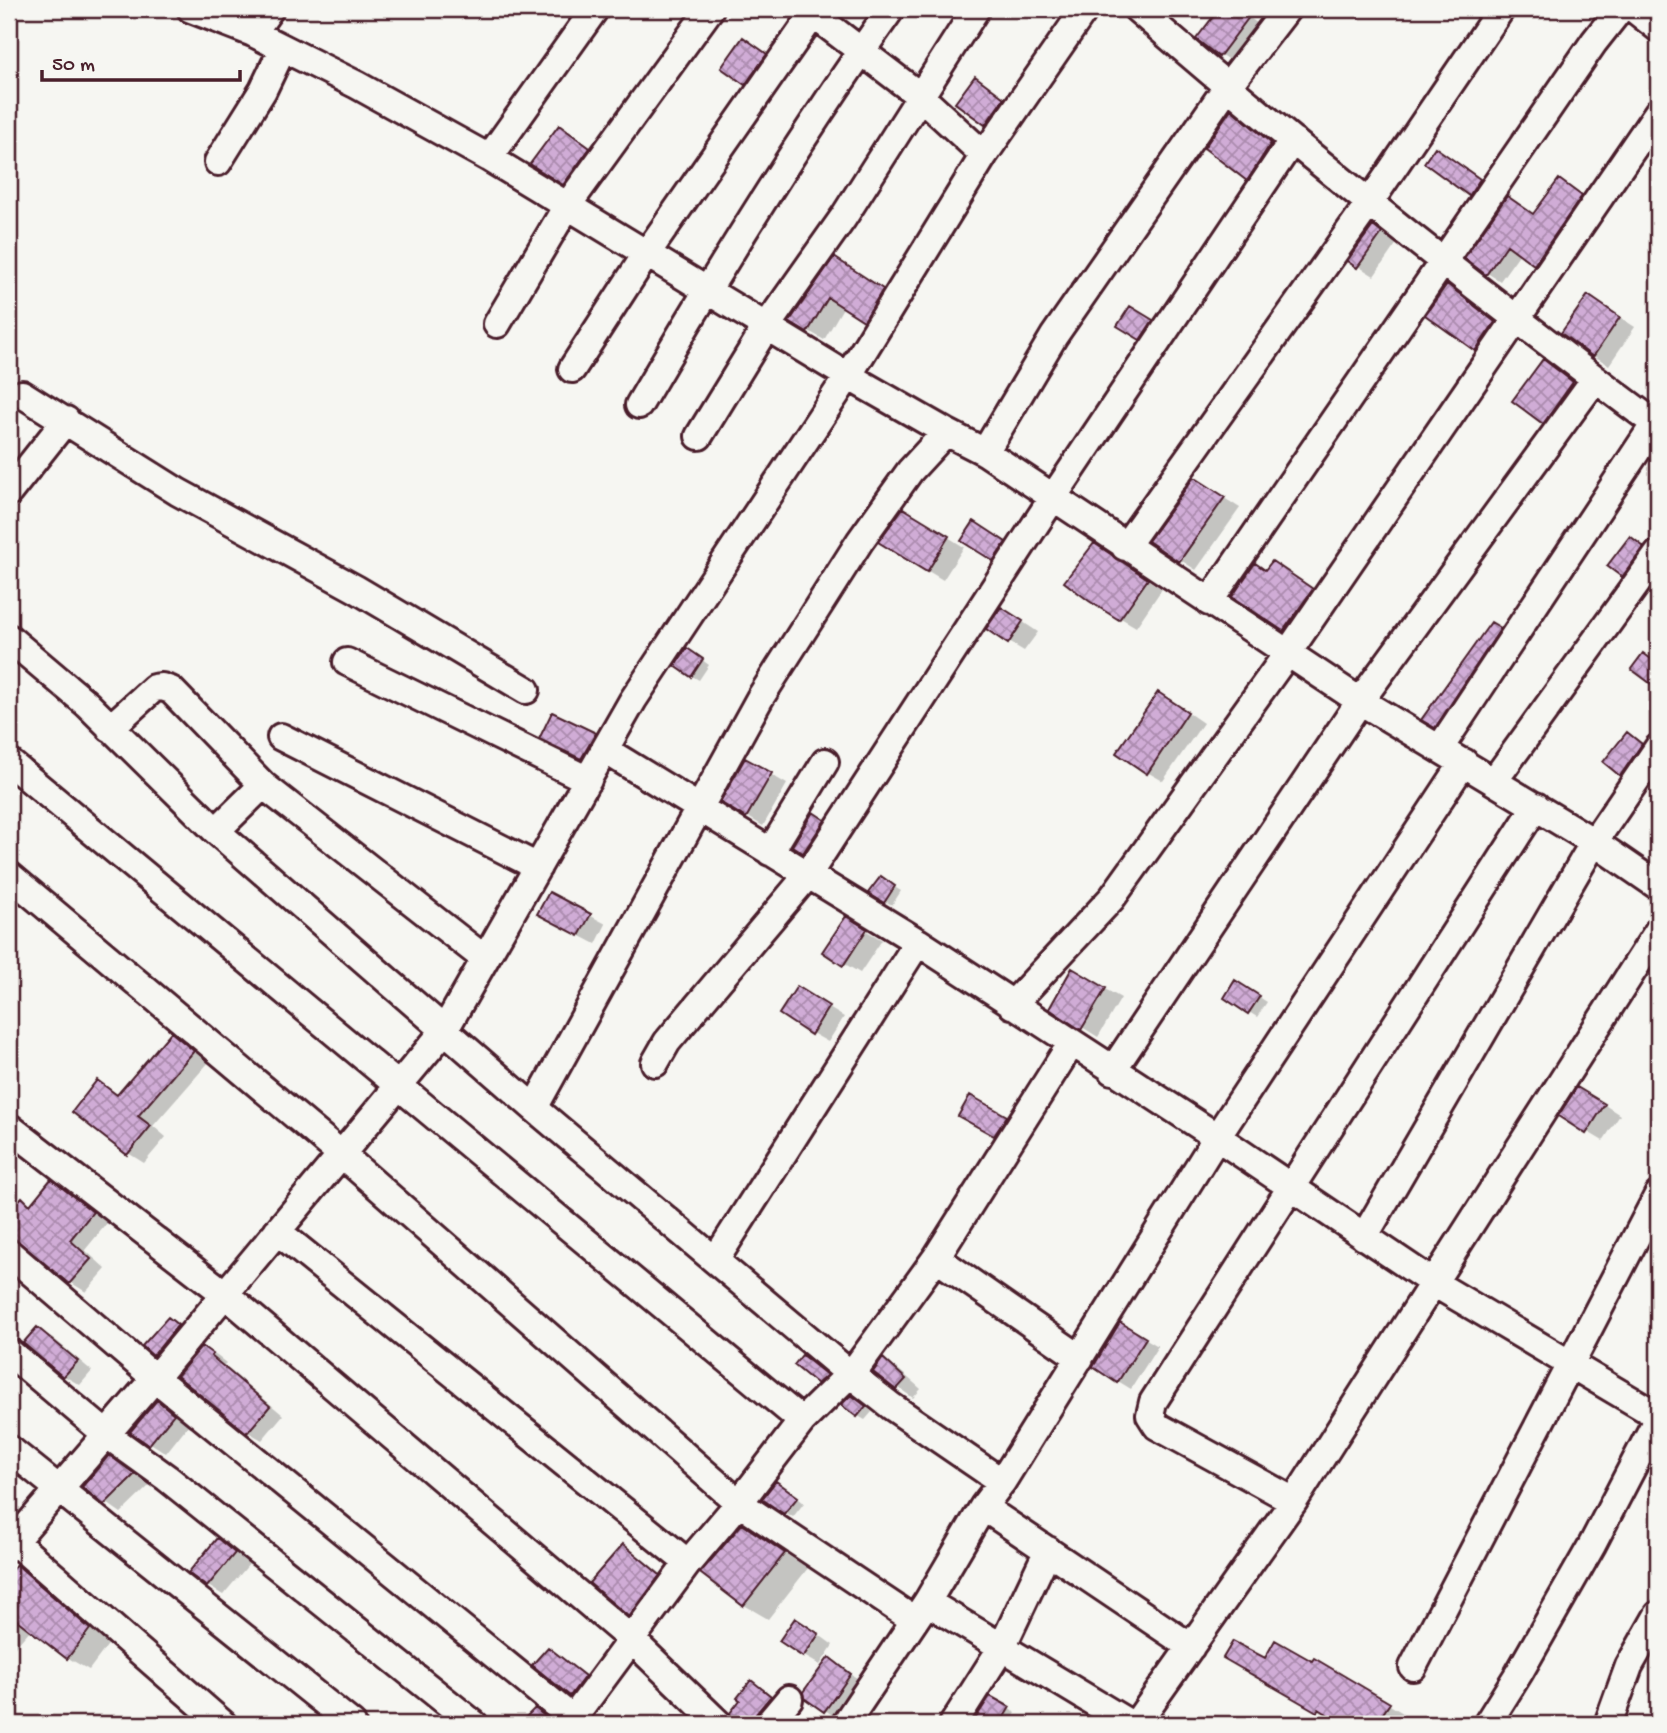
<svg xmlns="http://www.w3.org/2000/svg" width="1667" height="1733" font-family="'Gochi Hand',sans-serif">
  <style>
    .shadow { fill: #0003 }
    .building { fill: url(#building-cross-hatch); stroke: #4a1f2b; stroke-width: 2 }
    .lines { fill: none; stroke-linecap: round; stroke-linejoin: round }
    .street-casing { stroke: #4a1f2b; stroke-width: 32 }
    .street { stroke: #f6f6f2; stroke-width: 26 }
  </style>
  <defs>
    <pattern id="building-cross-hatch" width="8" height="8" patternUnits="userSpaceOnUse" patternTransform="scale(1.75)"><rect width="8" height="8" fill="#d0acd6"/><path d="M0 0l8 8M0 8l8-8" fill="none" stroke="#ab8bae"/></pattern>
  </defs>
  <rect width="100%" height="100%" fill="#f6f6f2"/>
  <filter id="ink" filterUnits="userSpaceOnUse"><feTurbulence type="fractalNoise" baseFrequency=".0143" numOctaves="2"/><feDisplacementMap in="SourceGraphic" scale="14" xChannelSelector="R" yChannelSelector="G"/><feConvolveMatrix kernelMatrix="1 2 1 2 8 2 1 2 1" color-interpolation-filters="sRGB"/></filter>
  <g filter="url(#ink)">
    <path class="shadow" d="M237 9H273L264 22Z
      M1054 9H1097L1082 26Z
      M1221 9H1237L1264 28 1236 65 1198 39Z
      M759 49 781 64 762 93 746 83Z
      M976 79 1019 108 1002 133 958 102Z
      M1231 112 1247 121 1286 154 1263 188 1248 179Z
      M559 128 605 158 580 192 532 164Z
      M1443 154 1487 185 1477 198 1427 162Z
      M1560 181 1594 205 1548 271 1520 253 1500 281 1487 273 1508 198 1534 215Z
      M1373 228 1397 243 1374 276 1350 261Z
      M851 269 898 299 880 328 844 306 824 340 792 321Z
      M1447 287 1463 296 1510 332 1492 359 1428 315Z
      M1604 307 1635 327 1609 365 1594 356Z
      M1131 308 1159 326 1148 343 1120 326Z
      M1543 361 1588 392 1559 432 1544 422Z
      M1210 489 1240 508 1196 570 1151 541Z
      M919 519 964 547 943 580 928 571Z
      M990 533 1020 552 1010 569 994 559Z
      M1630 538 1658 557 1638 585 1623 576Z
      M1110 555 1162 589 1136 627 1090 600Z
      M1272 563 1333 602 1305 642 1234 596 1267 571Z
      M1017 618 1038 632 1024 651 1009 642Z
      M1492 624 1504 631 1447 733 1424 719Z
      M694 654 709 665 699 680 692 676Z
      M1174 703 1203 723 1163 781 1147 772Z
      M553 714 611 744 598 767 557 747Z
      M1628 734 1657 754 1637 784 1621 775Z
      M746 760 787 784 763 826 723 802Z
      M814 814 829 823 820 861 794 846Z
      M888 883 901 891 892 905 871 893Z
      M550 894 606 924 596 944 556 923Z
      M846 919 882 940 860 973 825 952Z
      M1073 971 1121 998 1098 1037 1052 1008Z
      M1236 982 1267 1002 1257 1017 1226 998Z
      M797 989 844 1017 828 1042 812 1033Z
      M171 1034 187 1043 209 1062 153 1126 166 1137 144 1163 128 1153 75 1112 98 1082 119 1095Z
      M971 1098 1021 1127 1011 1144 961 1115Z
      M1594 1098 1620 1115 1603 1141 1561 1116Z
      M51 1181 67 1191 108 1222 85 1250 106 1269 86 1292 70 1282 9 1230V1213L22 1200 32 1205Z
      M176 1323 184 1331 161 1358 154 1354Z
      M1121 1324 1158 1346 1131 1389 1095 1367Z
      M37 1329 53 1338 92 1371 80 1385 64 1376 26 1343Z
      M203 1348 217 1356 226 1363 224 1365 283 1415 262 1440 248 1432 180 1376Z
      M803 1357 819 1366 841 1385 834 1392 818 1382Z
      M883 1361 899 1370 921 1389 913 1398 875 1371Z
      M859 1401 872 1412 865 1420 858 1416Z
      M157 1402 189 1424 166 1453 132 1431Z
      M125 1467 150 1485 121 1513 84 1487Z
      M784 1487 804 1503 793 1517 764 1499Z
      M742 1526 808 1568 768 1619 744 1605Z
      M217 1540 250 1563 223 1595 208 1586Z
      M623 1547 639 1556 675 1585 646 1624 630 1615Z
      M17 1567 38 1579 110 1642 89 1670 68 1658 31 1629 9 1654V1576Z
      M811 1629 833 1645 820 1665 804 1656Z
      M548 1649 564 1659 600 1687 587 1704 571 1695 534 1665Z
      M1225 1657 1313 1663 1315 1660 1403 1713 1396 1724H1346L1334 1717 1333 1719Z
      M829 1660 866 1684 840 1720 825 1710Z
      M759 1687 777 1701 761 1724H739L736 1722Z
      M990 1698 1016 1713 1009 1724H974Z"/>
    <path class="building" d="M1219 9H1238L1249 17 1219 57 1196 39Z
      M743 37 767 54 745 85 721 68Z
      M975 76 1004 98 985 125 955 103Z
      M1231 109 1271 143 1247 181 1204 148Z
      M559 125 590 148 563 185 530 164Z
      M1435 147 1480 179 1469 196 1424 163Z
      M1559 179 1582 196 1534 265 1507 245 1486 275 1464 258 1507 196 1533 214Z
      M1373 226 1382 233 1357 268 1347 261Z
      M834 257 883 289 864 321 828 298 807 333 789 322Z
      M1447 284 1495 322 1475 351 1425 315Z
      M1588 295 1620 317 1593 357 1561 333Z
      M1130 306 1153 320 1140 340 1117 326Z
      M1543 359 1573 382 1543 424 1512 401Z
      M1194 477 1225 497 1179 562 1148 541Z
      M903 508 949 536 927 572 878 542Z
      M974 521 1006 542 993 561 961 541Z
      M1630 536 1644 547 1622 577 1607 566Z
      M1094 543 1148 579 1119 620 1089 601 1064 582Z
      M1272 561 1313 589 1283 631 1232 597 1255 563 1265 570Z
      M1001 607 1023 621 1008 644 986 629Z
      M1491 622 1501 628 1435 728 1421 720Z
      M687 648 703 659 691 677 675 666Z
      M1643 653 1658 664V689L1631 669Z
      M1158 692 1188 712 1147 774 1116 753Z
      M552 712 596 733 581 759 539 739Z
      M1627 732 1642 744 1620 776 1603 762Z
      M745 758 772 773 746 818 720 802Z
      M813 812 825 820 803 853 792 846Z
      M881 876 895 886 884 903 868 893Z
      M549 892 591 914 579 936 537 914Z
      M846 916 867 929 843 966 822 952Z
      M1072 968 1106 988 1081 1030 1049 1009Z
      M1235 980 1260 996 1248 1014 1224 998Z
      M797 986 829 1006 811 1035 779 1014Z
      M171 1032 194 1051 138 1116 151 1126 127 1155 72 1112 97 1080 117 1095Z
      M1577 1087 1605 1104 1586 1134 1558 1116Z
      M970 1095 1007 1116 994 1136 958 1116Z
      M51 1179 93 1212 70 1240 91 1259 69 1284 9 1234V1211L22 1197 30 1205Z
      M168 1317 178 1325 153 1356 142 1346Z
      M1120 1322 1146 1338 1117 1383 1093 1367Z
      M37 1327 78 1361 63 1377 23 1343Z
      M202 1346 213 1354 211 1356 270 1406 247 1433 177 1376Z
      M802 1355 827 1375 817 1384 794 1365Z
      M883 1358 906 1379 896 1390 873 1372Z
      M851 1395 866 1406 857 1417 841 1405Z
      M157 1400 174 1414 149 1445 130 1432Z
      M109 1455 135 1474 104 1505 82 1487Z
      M776 1481 798 1497 784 1514 762 1499Z
      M742 1524 785 1553 743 1606 700 1573Z
      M217 1538 235 1553 207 1587 188 1573Z
      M623 1544 660 1575 629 1617 589 1583Z
      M16 1564 90 1629 67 1659 9 1614V1574Z
      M795 1618 819 1634 803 1657 779 1641Z
      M1275 1640 1312 1661 1314 1658 1390 1703 1376 1724H1343L1319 1709 1317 1712 1223 1658 1233 1641 1265 1658Z
      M548 1647 585 1676 570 1696 532 1665Z
      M829 1657 851 1674 824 1712 804 1698 803 1692Z
      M751 1680 771 1696 756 1714 753 1724H734L730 1713 740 1700 737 1698Z
      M990 1696 1010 1707 1000 1724H972Z
      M535 1708 550 1721 547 1724H519Z"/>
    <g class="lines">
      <defs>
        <path id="street" d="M191 9 253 33 357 85 489 158 848 376 946 432 985 452 1360 701 1594 842 1658 886
          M806 9 920 96 984 155
          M1137 9C1305 155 1480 293 1658 426
          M1634 9 1658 28
          M253 33 270 9
          M489 158 595 9
          M218 162 263 90 283 48
          M497 324 567 206 710 9
          M572 369 647 253 817 9
          M22 394 178 492 356 589 526 690
          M639 405C718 270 800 137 891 9
          M699 436 766 327 843 218 976 9
          M985 452 1054 336 1227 87 1287 9
          M9 492 66 420
          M1125 547 1370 202 1501 9
          M1209 602 1594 42 1620 9
          M9 638 87 704 216 831 534 1108 850 1374 891 1406 1002 1482 983 1507 1191 1647
          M347 662 588 780
          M110 728 154 688 162 687 171 690 263 785 485 959
          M281 737 538 867
          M1440 748 1658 419
          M605 750 918 942 1217 1137 1432 1282 1658 1416
          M9 762 802 1421
          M1494 781 1658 554
          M216 831 263 785
          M770 852 825 762
          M9 875 341 1154 739 1503 914 1620
          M1012 1005 1112 898 1287 654 1658 112
          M655 1063 667 1042 807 876 1052 499 1292 141H1294
          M1112 1071 1360 701 1595 379
          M534 1108 760 698 860 541 910 471 946 432
          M9 1127 225 1294 632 1640 719 1724
          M277 1231 688 1563
          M1364 1237 1594 842 1658 748
          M9 1253 155 1378 573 1719
          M936 1258 1080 1358
          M716 1259 918 942
          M9 1352 106 1434 167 1478 474 1724
          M9 1449 352 1724
          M1002 1482 1217 1137 1464 762
          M1294 1501 1157 1426 1150 1415 1153 1402 1536 806
          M9 1537 223 1724
          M9 1547 155 1378 444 1031 633 700 848 376 984 155 1085 9
          M927 1602 1130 1724
          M1413 1667 1658 1195
          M569 1724 688 1563 739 1503 802 1421 856 1368 936 1258 1071 1044
          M768 1724 789 1699
          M845 1724 927 1602 983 1507
          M953 1724 1002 1647 1048 1550
          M1136 1724 1294 1501 1658 931
          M1487 1724 1519 1673 1592 1545 1658 1418
          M1608 1724 1629 1666 1658 1615"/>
      </defs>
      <use href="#street" class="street-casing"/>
      <use href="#street" class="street"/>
    </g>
  </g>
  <rect width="1667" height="1733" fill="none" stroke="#f6f6f2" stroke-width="35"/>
  <rect x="18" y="18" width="1632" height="1698" fill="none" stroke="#4a1f2b" stroke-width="2.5" filter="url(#ink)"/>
  <path d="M42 70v10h198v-10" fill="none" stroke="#4a1f2b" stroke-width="3.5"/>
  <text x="52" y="70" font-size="21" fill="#4a1f2b" stroke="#f6f6f2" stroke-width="5" paint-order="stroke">50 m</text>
</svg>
